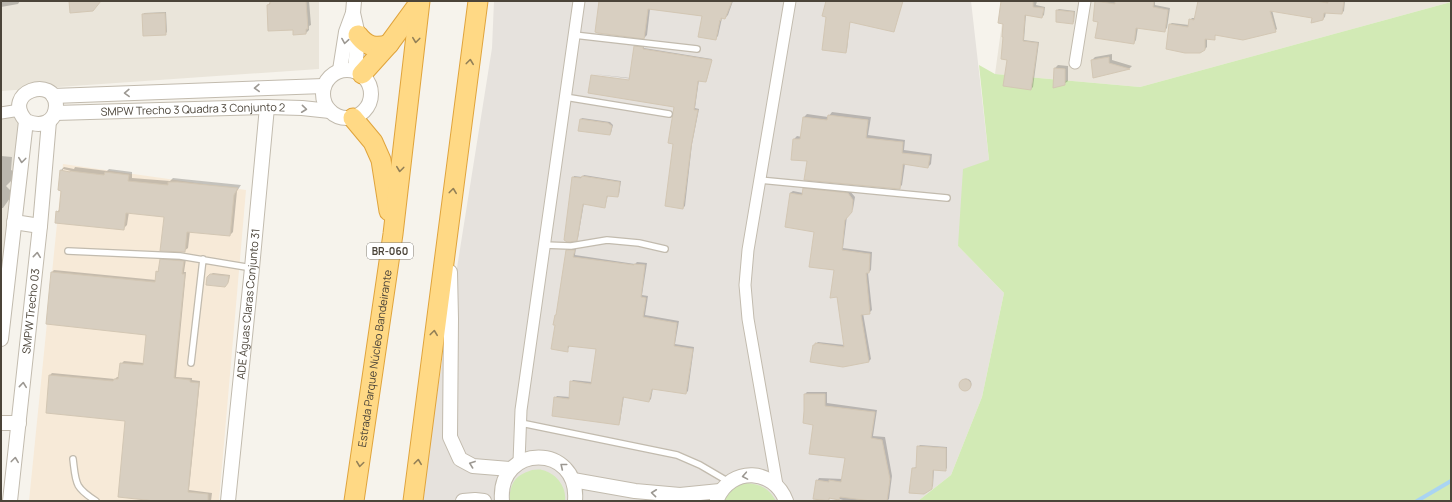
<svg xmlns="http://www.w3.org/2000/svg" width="1452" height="502" font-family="Manrope,sans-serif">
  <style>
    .residential { fill: #eae5da }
    .commercial { fill: #f7ead8 }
    .industrial { fill: #e6e2dd }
    .green { fill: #d2eab5 }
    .shadow { fill: #0003; fill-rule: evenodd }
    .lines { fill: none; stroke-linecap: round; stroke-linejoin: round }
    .stream { stroke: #a9d4f2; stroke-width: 4 }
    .building { fill: #d8cfc1; stroke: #d3c7b4 }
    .service-casing { stroke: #c2bbae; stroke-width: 8 }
    .minor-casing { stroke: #c2bbae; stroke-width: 13 }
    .tertiary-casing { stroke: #c2bbae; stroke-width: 16 }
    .trunk-casing { stroke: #e0a43c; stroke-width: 21 }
    .service { stroke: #fff; stroke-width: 5.5 }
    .minor { stroke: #fff; stroke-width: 11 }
    .tertiary { stroke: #fff; stroke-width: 14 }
    .trunk { stroke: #ffd985; stroke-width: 19 }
    .oneway { stroke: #938057 }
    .oneway2 { stroke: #9c9892 }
    .labels { text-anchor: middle; stroke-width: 3.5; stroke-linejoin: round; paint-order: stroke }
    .shield { fill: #fff; stroke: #817c74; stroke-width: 1 }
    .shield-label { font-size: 10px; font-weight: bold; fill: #4b4439 }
    .street-label { font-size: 11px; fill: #4b4439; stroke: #fff }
  </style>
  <rect width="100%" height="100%" fill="#f6f3ec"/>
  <path class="residential" d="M1 1H319V69L1 91Z
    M1005 1H1451V2L1140 87 995 74Z
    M21 112 1 282V113Z"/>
  <path class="commercial" d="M63 164 246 190 219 501H29Z"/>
  <path class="industrial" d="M494 1H971L989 160 958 246 1004 293 982 397 951 475 918 501H422L432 425 492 48Z"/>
  <path class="green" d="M1451 2V501H918L951 475 982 397 1004 293 958 246 963 169 989 160 979 65 995 74 1140 87Z
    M532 470C535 470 539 469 542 470 556 473 567 487 565 501H509C511 482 514 476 532 470Z
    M746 483C760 484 769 488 776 501H722C729 491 734 486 746 483Z"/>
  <path class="shadow" d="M1 1H20L18 4 1 7Z
    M271 1H309L311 25 309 26V30L306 33 294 29 268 5Z
    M602 1H733L728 15 725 18H722L718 36 715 39 703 16 650 9 647 35 644 38Z
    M827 1H903L893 31 850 21 847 50 846 52Z
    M1002 1H1037L1036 5 1045 7 1044 15 1042 17 1026 15 1024 40 1039 42 1033 87 1031 89 1008 59 1004 37Z
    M1097 1H1155V5L1170 8 1167 28 1164 31 1138 27 1136 40 1134 43 1099 21Z
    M1199 1H1345L1344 11 1342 13 1326 12 1325 17 1323 19 1272 10 1277 29 1275 31 1216 34 1214 39 1207 38V47L1205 49 1170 24 1172 23 1189 25 1190 20 1192 18H1196Z
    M1059 9 1075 11 1074 22 1072 23 1057 10Z
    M166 12 167 32 165 34 143 15 144 13Z
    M637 45 644 46V48L712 59 707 79 705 81 699 80 695 108 699 109 692 144 685 206 683 208 674 143 675 106 634 81V79L593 74 630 78 635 47Z
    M1112 54V60L1132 66 1130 68 1094 77 1092 60 1095 57Z
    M1058 65 1068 66V81L1064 84 1054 87 1055 68Z
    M832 112 871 117 868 135 905 140 904 150 932 154 931 164 928 167 905 164 902 185 899 188 808 161 794 139 797 136 802 137 804 117 807 114 828 117Z
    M582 118 610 122 613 125 611 133 610 134 579 130 581 119Z
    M1 156 12 157 11 170 13 171 12 180 6 186 11 191 10 198 3 208H1Z
    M64 167 74 169 75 167 107 171 109 169 132 172V178L170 181 173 178 182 179 241 185 237 191 233 232 230 235 190 231 188 248 184 251 165 216 129 212 127 225 123 229 57 212 61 208 62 190 61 170ZM63 169 75 172 74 174 63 171Z
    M584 175 621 181 619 195 617 196 608 195 605 207 584 203 578 238 576 240 573 178 574 176 582 177Z
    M806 187 850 191 855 197 853 209 847 216 843 248 872 252 871 270 868 273 872 310 869 313H863L871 359 869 361 814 345 818 342 845 345 835 270 815 231 790 193 793 191 803 193 804 189Z
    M569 248H576L575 255 635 264 637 262 647 263 642 295 648 296 645 315 679 321 675 344 694 347 688 391 686 393 653 388 651 399 649 401 624 396 620 422 618 424 555 398 557 396 570 397 571 382 573 380 592 382 597 349 570 345 567 351 556 324V315L557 314 567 251Z
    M163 258 186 259 184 272H186L176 377 192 378V380L200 381 189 490 212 493 211 501H164L126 420 47 412 50 375 52 373 115 379 117 377H119L121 364 124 361 144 363 147 334 52 272 54 270 156 280 157 272 159 270 161 260Z
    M213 273 230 275 229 281 225 285 211 274Z
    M960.5 384a5.5 5.5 0 1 1 11 0a5.5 5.5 0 1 1-11 0Z
    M807 392H827V403L877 410 873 436 885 437 892 476 889 499 887 501H847L831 497 828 500 817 481 819 478 843 479 846 457 814 424 805 394Z
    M920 445 947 447V468L945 470 934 469 933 486 931 488 913 468 917 467 918 447Z"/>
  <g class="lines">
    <path class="stream" d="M1417 501 1451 481"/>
  </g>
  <path class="building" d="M69 1H101L93 11 70 13Z
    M270 1H306L308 29H306V34L293 35V30L268 31 267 5 270 4Z
    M599 1H732L725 19 721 18V21L720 20 716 40 698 37 702 16 648 9 644 39 598 33 595 32Z
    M826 1H903L894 32 850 22 846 53 822 50 826 17 822 16Z
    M1001 1H1033V7L1044 8 1042 18 1025 15 1023 41 1038 43 1031 90 1003 86 1007 60 1001 59 1003 37H1002L1003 24 998 23Z
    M1095 1 1115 4V1H1154L1153 7 1168 10 1165 32 1136 28 1134 44 1095 38 1098 22 1093 21Z
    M1198 1H1316L1328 3V1H1344L1342 14 1324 13 1323 20 1311 23 1312 18 1270 11 1276 32 1243 40 1215 35V40L1205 39V50L1200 53H1185L1166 49 1169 24 1188 27 1189 19 1194 20Z
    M1056 10 1074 12 1073 24 1056 22Z
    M165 13 166 35 143 36 142 14Z
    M634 46 643 47V49L712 60 706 82 698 81 694 110H698L691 147 683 209 665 206 673 144 668 143 674 107 588 93 591 75 629 80Z
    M1109 57V63L1130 69 1093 78 1091 60Z
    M1054 68 1065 69V85L1053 88Z
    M828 115 868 120 866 138 903 142 902 153 930 156 928 168 903 164 900 189 804 180 807 161 791 160 793 139H800L803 117 827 120Z
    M580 119 608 123 612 126 610 135 578 131Z
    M60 170 70 172V171L104 175 105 172 129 175 128 181 168 185V182H178L238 188 234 195 230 236 187 232 185 252 160 251 164 217 126 213 124 230 55 223 56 211 59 212 61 191 58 190Z
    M582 176 620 182 618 197 607 196 605 208 583 204 577 241 567 242 564 240 572 177 581 178Z
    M803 188 848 193 853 200 852 212 845 220 842 250 870 254 869 273H866L870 314 861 315 869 362 843 367 810 362 813 345H815V343L844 347 837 297 830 298 834 270 809 267 814 232 785 227 790 193 802 195Z
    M566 250H575L573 257 634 265V264L645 265 641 297 646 298 643 317 677 323 674 346 693 349 686 394 652 389 649 402 623 397 619 425 552 416 554 397 569 399 570 381 591 384 596 349 568 346V352L551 349 555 325H553L555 315H556Z
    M160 259 184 261 182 274H185L174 378 190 380V382L199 383 188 492 208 494V501H155L118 497 125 421 46 413 49 375 113 381 114 379H118L120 363 143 365 146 335 46 324 51 272 155 282 156 271 158 272Z
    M210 274 229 276 228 283 225 287 206 285 207 277Z
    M959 385a6 6 0 1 1 12 0a6 6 0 1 1-12 0Z
    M804 394H825V406L875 412 871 438 882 440 890 479 887 501H871L840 497 839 500 829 498V501L813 499 816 480 829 482V480L841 482 845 458 809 454 813 425 803 423 804 411Z
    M917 446 946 448V471L933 470 932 489 924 494 909 493 912 468H916Z"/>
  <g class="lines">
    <defs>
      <path id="service" d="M574 35 697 49
        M565 97 669 114
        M760 180 947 198
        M544 245 571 246 607 240 639 243 665 249
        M68 251 180 256 252 268
        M191 363 203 259
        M521 423 677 455 700 465 729 482
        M73 459C76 483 74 487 96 501"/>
      <path id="minor" d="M1075 63 1085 1
        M1 113 20 110
        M519 462 521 410 579 1
        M777 485 748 319 745 285 748 250 790 1"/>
      <g id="tertiary">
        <path d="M354 1 353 13 358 35 355 71"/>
        <circle cx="347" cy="94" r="24"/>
        <path d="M340 70 346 32 353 13"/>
        <path d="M53 96 324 86"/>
        <path id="s1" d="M55 113 267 107 302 108 330 111"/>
        <path d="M14 222 40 226"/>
        <path d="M450 272 451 319 450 437 460 459 473 466 510 469"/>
        <path d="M1 339 26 121C0 92 56 74 56 106 55 124 40 127 26 121"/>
        <path d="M1 423H19"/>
        <path d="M573 480 635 491 680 495 720 491"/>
        <path d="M717 499C731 466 774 468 786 501"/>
        <path id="s2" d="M10 501 40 226 49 121"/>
        <path id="s3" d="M228 501 252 268 267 107"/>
        <path d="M463 501 475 500 484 501"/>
        <path d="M502 501C497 443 580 443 575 501"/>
      </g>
      <g id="trunk">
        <path d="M358 35C366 46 376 49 389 44"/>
        <path d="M362 74 389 44 419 3"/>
        <path d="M353 118 373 142 381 160 389 211"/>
        <path id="s4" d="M354 501 393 234 420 1"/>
        <path d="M413 501 478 1"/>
      </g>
    </defs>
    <use href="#service" class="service-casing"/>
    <use href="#minor" class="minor-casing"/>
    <use href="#tertiary" class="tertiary-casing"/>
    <use href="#trunk" class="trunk-casing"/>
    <use href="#service" class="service"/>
    <use href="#minor" class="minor"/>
    <use href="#tertiary" class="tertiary"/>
    <use href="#trunk" class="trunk"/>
  </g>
  <defs><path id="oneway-chevron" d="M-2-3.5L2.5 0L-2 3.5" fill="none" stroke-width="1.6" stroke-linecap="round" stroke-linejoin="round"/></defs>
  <g class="oneway">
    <use href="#oneway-chevron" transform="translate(416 40) rotate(97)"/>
    <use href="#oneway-chevron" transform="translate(470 62) rotate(-83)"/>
    <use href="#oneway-chevron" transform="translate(400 169) rotate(97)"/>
    <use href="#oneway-chevron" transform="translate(453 191) rotate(-83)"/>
    <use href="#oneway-chevron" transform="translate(434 333) rotate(-83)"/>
    <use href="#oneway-chevron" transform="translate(418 462) rotate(-83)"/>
    <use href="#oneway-chevron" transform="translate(360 464) rotate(98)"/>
  </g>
  <g class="oneway2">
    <use href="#oneway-chevron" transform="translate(345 41) rotate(99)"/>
    <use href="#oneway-chevron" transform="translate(257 88) rotate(178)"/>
    <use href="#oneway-chevron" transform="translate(127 93) rotate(178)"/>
    <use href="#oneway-chevron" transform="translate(304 109) rotate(6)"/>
    <use href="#oneway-chevron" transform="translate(22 160) rotate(97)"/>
    <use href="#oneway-chevron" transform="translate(37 255) rotate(-84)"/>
    <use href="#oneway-chevron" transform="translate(23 385) rotate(-84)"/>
    <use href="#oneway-chevron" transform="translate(15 460) rotate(-83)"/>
    <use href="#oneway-chevron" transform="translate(472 464) rotate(-160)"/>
    <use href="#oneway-chevron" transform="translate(563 466) rotate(-141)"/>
    <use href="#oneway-chevron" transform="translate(745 476) rotate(170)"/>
    <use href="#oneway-chevron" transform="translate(654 493) rotate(-174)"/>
  </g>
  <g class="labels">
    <rect class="shield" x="367" y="243" width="46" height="16" rx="3"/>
    <g class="shield-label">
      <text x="390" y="255">BR-060</text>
    </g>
    <g class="street-label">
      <text dy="4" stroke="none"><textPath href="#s1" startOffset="138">SMPW Trecho 3 Quadra 3 Conjunto 2</textPath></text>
      <text dy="4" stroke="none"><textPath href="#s3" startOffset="198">ADE Águas Claras Conjunto 31</textPath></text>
      <text dy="4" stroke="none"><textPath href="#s2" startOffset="191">SMPW Trecho 03</textPath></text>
      <text dy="4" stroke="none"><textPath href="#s4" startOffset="144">Estrada Parque Núcleo Bandeirante</textPath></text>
    </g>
  </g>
  <rect width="1452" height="502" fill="none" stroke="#4b4439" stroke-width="4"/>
</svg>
